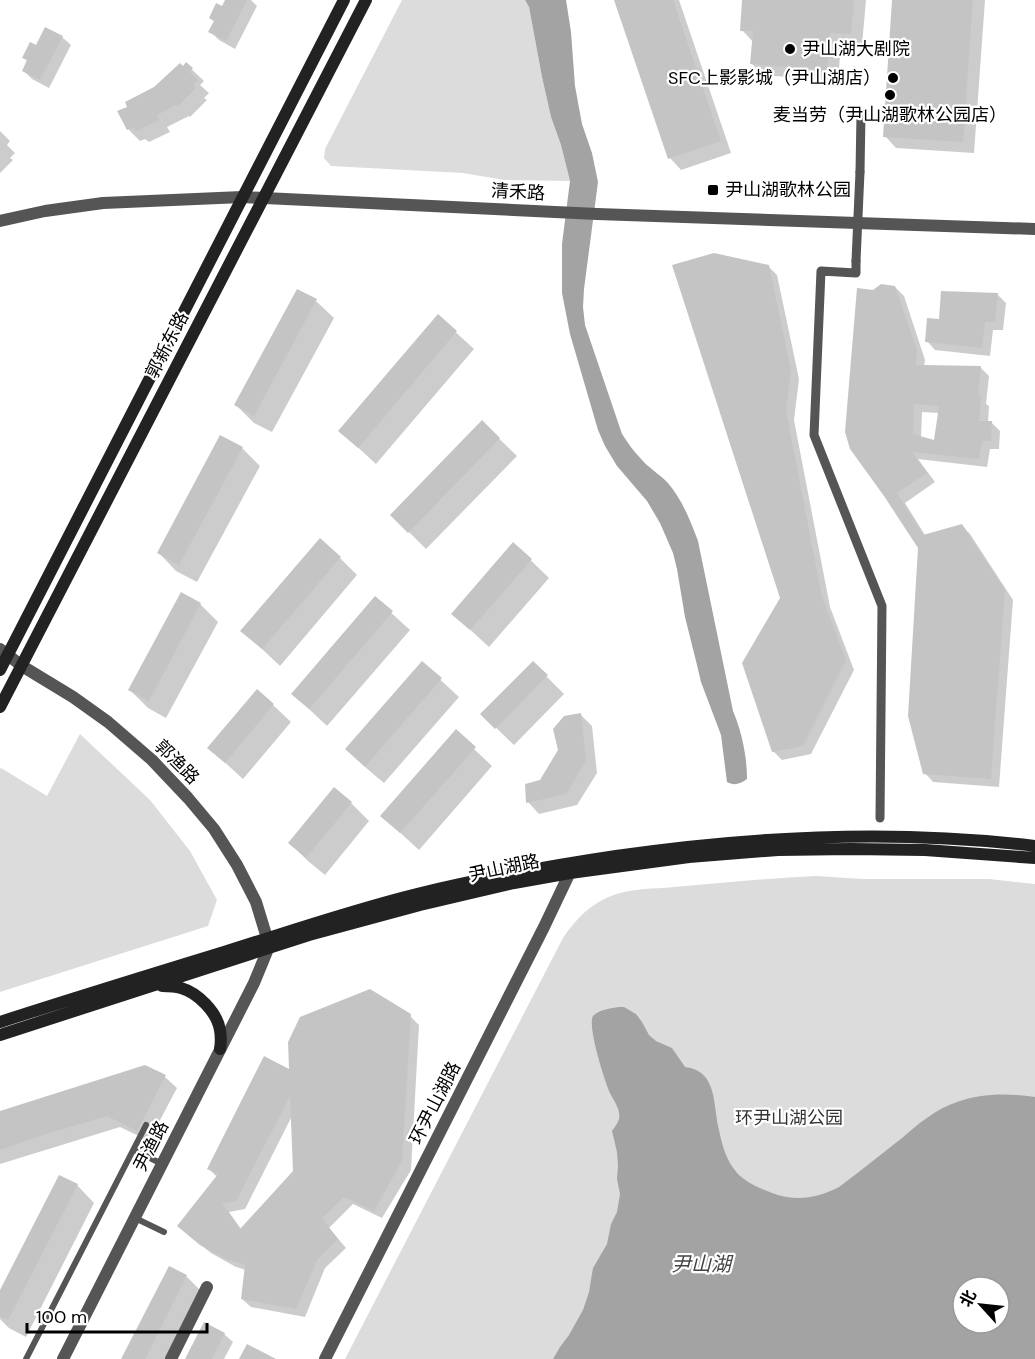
<svg xmlns="http://www.w3.org/2000/svg" width="1035" height="1359" font-family="'DM Sans','Noto Sans SC',sans-serif">
  <style>
    .green { fill: #dcdcdc; fill-rule: evenodd }
    .water { fill: #a3a3a3; fill-rule: evenodd }
    .shadow { fill: #0003; fill-rule: evenodd }
    .building { fill: #c4c4c4; fill-rule: evenodd }
    .lines { fill: none; stroke-linecap: round; stroke-linejoin: round }
    .service { stroke: #555; stroke-width: 6 }
    .pedestrian { stroke: #555; stroke-width: 9 }
    .minor { stroke: #555; stroke-width: 12 }
    .tertiary { stroke: #555; stroke-width: 12 }
    .secondary { stroke: #222; stroke-width: 12 }
    .pedestrian-bridge { stroke: #555; stroke-width: 9 }
    .poi-dot { fill: #000; stroke: #fff; stroke-width: 2 }
    .labels { text-anchor: middle; stroke-width: 4.5; stroke-linejoin: round; paint-order: stroke }
    .poi-label { font-size: 18px; fill: #000; stroke: #fff; text-anchor: start }
    .street-label { font-size: 18px; fill: #000; stroke: #fff }
    .park-label { font-size: 18px; fill: #333; stroke: #fff }
    .water-label { font-size: 20px; font-style: italic; fill: #444; stroke: #fff }
  </style>
  <rect width="100%" height="100%" fill="#fff"/>
  <path class="green" d="M402 0H525L529 7 542 77 551 117 561 145 570 181 504 180 463 173 331 166 324 158 325 149Z
    M80 734 150 800 190 851 217 900 208 926 0 992V769L1 768 47 796Z
    M816 876 862 879H989L1035 884V1359H345L563 938C576 919 589 905 611 896 630 888 654 889 674 887 722 883 769 878 816 876ZM963 1287H999V1323H963Z"/>
  <path class="water" d="M525 0H566L571 32 575 86 582 124 592 153 598 182 584 289 583 307 585 325 622 434C628 443 634 452 642 460 649 468 659 474 667 482 682 499 690 520 698 541L733 711C742 732 747 757 747 779 740 784 734 786 727 782L721 735 701 682 697 665 685 617 677 569 673 553 660 523 647 501 617 466 605 446 598 430 570 334 562 293V244L570 181 561 145 551 117 542 77 529 7Z
    M619 1007H624L636 1014 642 1022 649 1035 656 1041 672 1048 685 1067C718 1070 713 1107 719 1130 722 1144 725 1157 734 1169 742 1181 759 1188 772 1193 796 1202 818 1198 839 1187 861 1171 881 1154 902 1138 918 1124 936 1109 957 1102 982 1093 1008 1093 1035 1097V1359H553L560 1347 569 1335 583 1310 589 1292 593 1268 607 1244 611 1224 617 1212 620 1194 617 1179 618 1166 617 1152 612 1131C614 1128 618 1123 619 1119 621 1110 614 1101 610 1093 605 1082 587 1026 593 1016 598 1010 611 1008 619 1007ZM963 1287H999V1323H963Z"/>
  <path class="shadow" d="M227 0H251L257 6 235 49 219 40 210 31 215 22 210 18 223 8Z
    M616 0H679L731 153 681 170 670 158Z
    M744 0H866L862 45 841 44 838 81 763 75 752 64 753 42 742 30Z
    M894 0H985L974 153 896 148 885 136Z
    M62 37 71 45 49 88 32 79 24 71 28 62 24 57 37 47Z
    M186 64 204 81 200 85 209 93 204 98 207 100 190 117 189 116 167 127 170 132 149 142 145 139 140 141 129 130 120 111 129 108 183 68Z
    M0 131 10 141 7 145 15 153 10 158 13 160 0 173Z
    M768 266 777 275 799 379 794 420 830 607 854 670 811 754 782 760 773 751 781 598Z
    M895 287 904 296 925 360 924 366 980 367 989 376 986 404 989 406 988 422H991L1000 431 999 449H990L987 467 918 459 935 482 905 503 925 535 962 526 970 534 1013 600 999 787 933 782 925 773 919 547 885 495 874 291ZM922 412 939 413 936 442 921 438Z
    M997 294 1006 303 1003 330H993L990 356 935 350 927 341 941 321Z
    M316 301 334 318 272 432 254 423 236 405Z
    M438 316 474 349 376 464 340 431Z
    M482 422 517 456 426 549 392 515Z
    M242 448 260 466 197 582 176 571 159 553Z
    M514 544 549 578 489 647 453 614Z
    M340 558 357 575 280 666 243 631Z
    M181 594 200 604 218 622 166 718 148 708 130 690Z
    M375 598 410 630 327 726 293 694Z
    M422 663 459 697 384 783 365 767Z
    M533 663 564 694 514 745 482 714Z
    M273 705 291 722 243 779 209 748Z
    M580 714 592 726 597 773 577 805 539 814 528 802Z
    M456 732 492 766 419 850 382 816Z
    M334 789 351 803 369 821 325 875 308 861 290 843Z
    M410 1016 419 1025 411 1170 382 1218 353 1204 329 1228 346 1248 325 1268 305 1317 251 1307 242 1299 246 1270 236 1267 211 1253 188 1235 217 1177 209 1169 291 1072ZM292 1116 294 1172 241 1229 229 1212 245 1209Z
    M165 1077 177 1088 149 1141 120 1127 0 1164V1112Z
    M77 1185 94 1203 26 1337 9 1328 0 1319V1293Z
    M169 1268 186 1276 204 1294 171 1359H123Z
    M224 1334 233 1342 224 1359H187Z"/>
  <path class="building" d="M225 0H247L226 41 208 32 214 21 209 18 216 3 222 6Z
    M614 0H673L721 141 668 159Z
    M742 0H854L851 34 830 33 827 70 750 64 753 31H740Z
    M892 0H973L963 142 883 137Z
    M45 27 63 36 40 80 22 71 27 60 22 58 30 42 36 45Z
    M186 62 193 68 190 72 198 80 193 85 196 88 177 107 176 105 157 115 159 120 136 131 134 127 127 130 117 111 127 107 125 102 154 87 180 63 183 66Z
    M714 253 769 265 791 370 786 411 822 597 846 660 803 746 772 752 742 663 780 598 672 265Z
    M881 284 895 286 917 350 916 365H922L923 368V365L981 366 978 396H981L979 421H992L991 441H982L979 459 912 452 927 473 897 493 923 535 962 524 1005 590 991 779 923 774 908 716 918 548 884 496 850 449 845 432 857 288 873 290ZM914 404 939 406 934 440 913 434Z
    M297 289 317 299 254 416 234 405Z
    M941 291 998 293 995 322H985L982 348 925 342 927 318 939 319Z
    M438 314 457 331 358 448 338 431Z
    M482 420 500 438 408 533 390 515Z
    M220 435 243 447 179 565 157 553Z
    M320 538 341 557 262 649 240 631Z
    M513 542 532 559 470 630 451 614Z
    M181 592 201 603 149 701 128 690Z
    M375 596 393 611 309 709 291 694Z
    M422 661 442 678 365 767 345 749Z
    M533 661 548 675 495 729 480 714Z
    M257 689 274 704 225 763 207 748Z
    M581 713 586 761 566 794 526 803 525 784 540 780 558 750 553 729 564 716Z
    M456 729 476 747 400 833 380 816Z
    M334 787 352 802 306 858 288 843Z
    M370 989 411 1014 402 1161 374 1211 344 1197 322 1218 338 1239 317 1260 296 1309 241 1299 245 1265 226 1259 200 1245 177 1226 218 1174 207 1169 264 1056 289 1069 288 1042 300 1017ZM290 1096 293 1171 240 1229 222 1203 236 1201Z
    M145 1065 166 1075 137 1131 107 1116 43 1135 0 1150V1111Z
    M59 1175 78 1184 8 1320 0 1316V1290Z
    M169 1266 187 1275 145 1359H121Z
    M204 1322 225 1333 212 1359H185Z
    M247 1344 276 1359H239Z"/>
  <g class="lines">
    <path class="service" d="M134 1150 162 1164
      M135 1218 164 1232
      M26 1359 146 1125"/>
    <path class="pedestrian" d="M860 172 861 114
      M856 261V273L821 271 814 435 882 606 880 818"/>
    <path class="minor" d="M171 1359 207 1287"/>
    <path class="tertiary" d="M0 221 45 211 103 203 242 197 597 214 1035 229
      M0 649 22 666 73 697 108 722 152 760 188 798 214 829 237 865 256 902 267 938 268 949 254 983 63 1359
      M325 1359 544 927 574 864"/>
    <path class="secondary" d="M0 670 344 0
      M0 707 366 0
      M162 986C168 986 175 986 181 988 198 993 217 1012 220 1030 221 1036 221 1043 220 1049
      M0 1022C74 998 149 975 224 952 288 932 352 910 417 894 483 878 549 866 616 856 754 836 896 829 1035 846
      M0 1035 309 935 420 905 514 883 570 873 689 857 778 850 851 849 925 850 1035 858"/>
    <path class="pedestrian-bridge" d="M856 261 860 172"/>
  </g>
  <g class="poi-dot">
    <circle cx="790" cy="49" r="6"/>
    <circle cx="893" cy="78" r="6"/>
    <circle cx="890" cy="95" r="6"/>
    <rect x="707" y="184" width="12" height="12" rx="3"/>
  </g>
  <g class="labels">
    <g class="poi-label">
      <text x="802" y="55">尹山湖大剧院</text>
      <text x="881" y="84" text-anchor="end">SFC上影影城（尹山湖店）</text>
      <text x="890" y="121" text-anchor="middle">麦当劳（尹山湖歌林公园店）</text>
      <text x="725" y="196">尹山湖歌林公园</text>
    </g>
    <g class="street-label">
      <text transform="translate(518 192) rotate(3)" y="6">清禾路</text>
      <text transform="translate(167 345) rotate(-63)" y="6">郭新东路</text>
      <text transform="translate(177 762) rotate(45)" y="6">郭渔路</text>
      <text transform="translate(504 868) rotate(-12)" y="6">尹山湖路</text>
      <text transform="translate(435 1103) rotate(-63)" y="6">环尹山湖路</text>
      <text transform="translate(151 1146) rotate(-63)" y="6">尹渔路</text>
    </g>
    <g class="park-label">
      <text x="789" y="1124">环尹山湖公园</text>
    </g>
    <g class="water-label">
      <text x="701" y="1271">尹山湖</text>
    </g>
  </g>
  <g transform="translate(981 1305) rotate(297)"><circle r="28" fill="#ffffff" stroke="#999999" stroke-width="1.5"/>
  <path d="M0-4.5L10 22L0 15L-10 22Z" fill="#000000"/>
  <text y="-9" font-size="16" font-weight="bold" text-anchor="middle" fill="#000000">北</text>
  </g>
  <path d="M27 1323v9h180v-9" fill="none" stroke="#000000" stroke-width="3"/>
  <text x="36" y="1323" font-size="18" fill="#000000" stroke="#ffffff" stroke-width="4.5" paint-order="stroke">100 m</text>
</svg>
